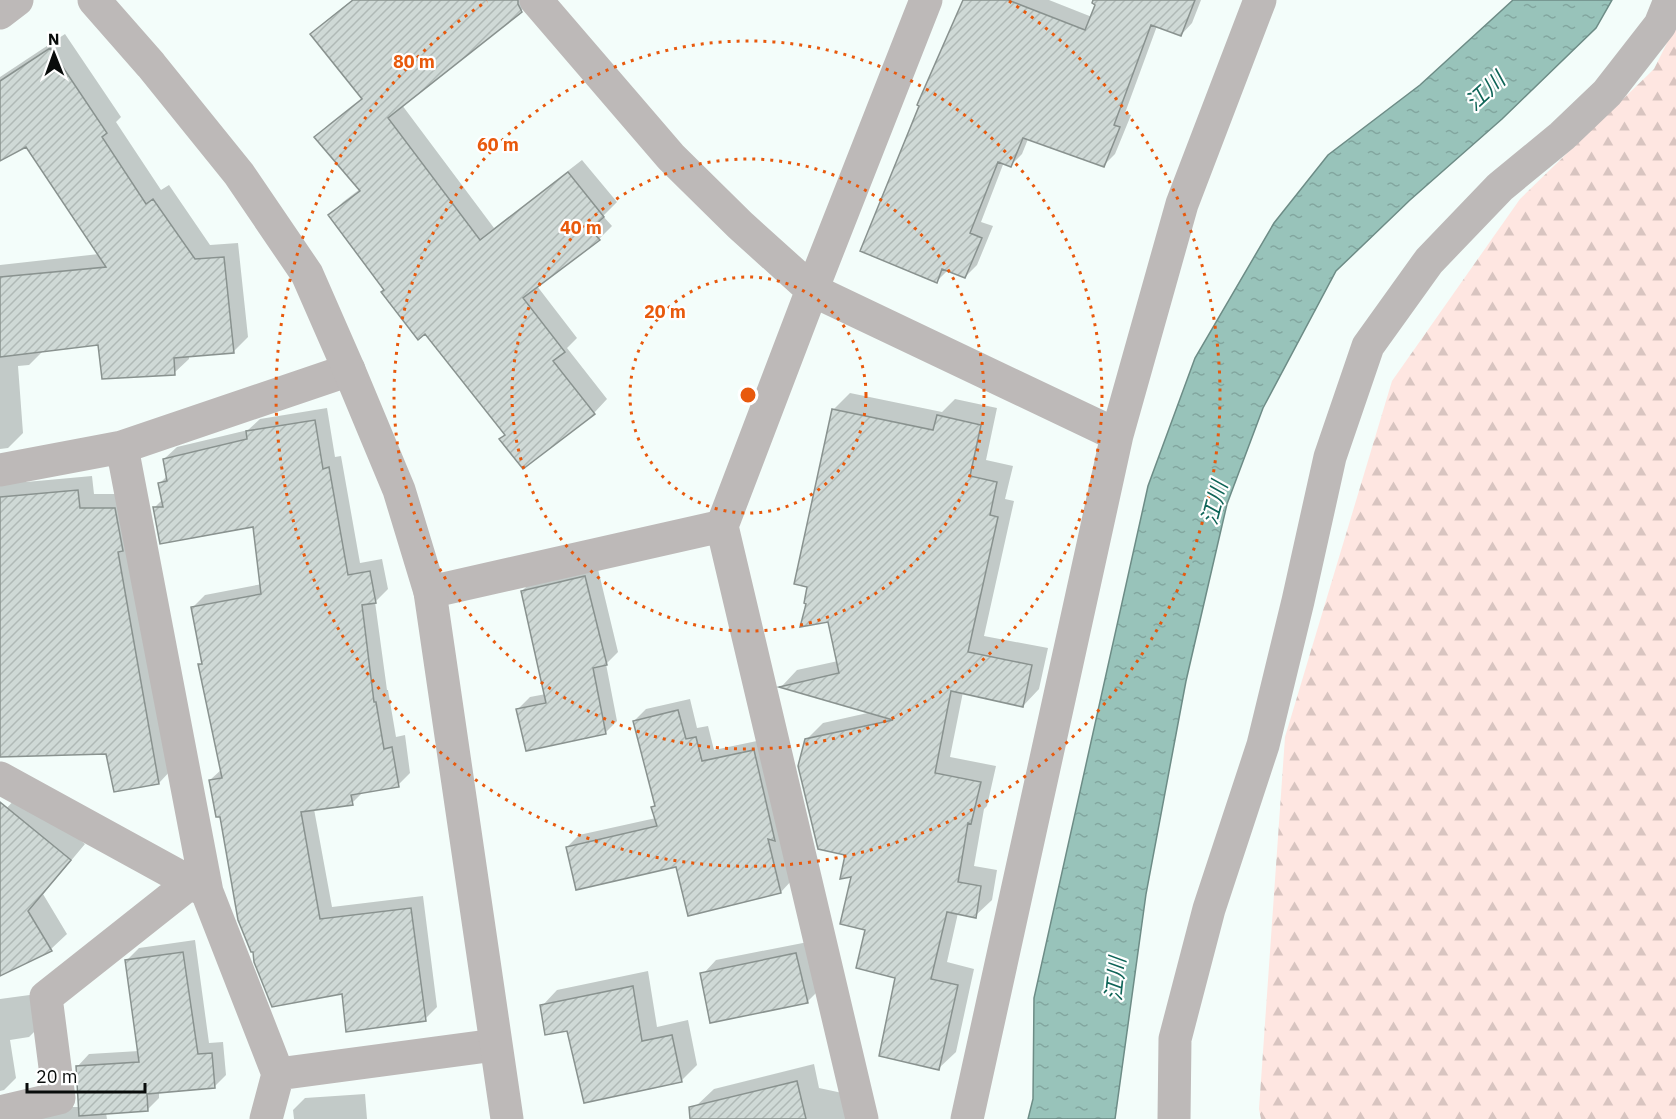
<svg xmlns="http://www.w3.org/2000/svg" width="1676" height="1119" font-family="'IBM Plex Sans','Noto Sans JP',sans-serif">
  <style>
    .forest { fill: url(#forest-firs) }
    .water { fill: url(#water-ripples); stroke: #6d8c86; stroke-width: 1.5 }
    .shadow { fill: #0003 }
    .building { fill: url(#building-hatch); stroke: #89928f; stroke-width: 1.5 }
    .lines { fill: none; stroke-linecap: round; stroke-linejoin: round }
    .minor { stroke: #bdb9b8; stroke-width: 33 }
    .tertiary { stroke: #bdb9b8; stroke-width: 33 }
    .ring { fill: none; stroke: #e8590c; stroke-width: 3; stroke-dasharray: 3 6 }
    .labels { text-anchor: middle; stroke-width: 4.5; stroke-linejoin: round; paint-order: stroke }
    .water-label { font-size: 22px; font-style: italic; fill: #0e6457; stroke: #fff }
    .centre { fill: #e8590c; stroke: #fff; stroke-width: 3 }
    .ring-label { font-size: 18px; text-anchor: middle; font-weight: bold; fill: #e8590c; stroke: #fff; stroke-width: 4.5; stroke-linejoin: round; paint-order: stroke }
  </style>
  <defs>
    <pattern id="forest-firs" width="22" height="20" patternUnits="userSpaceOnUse" patternTransform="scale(1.5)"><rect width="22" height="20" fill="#fee6e1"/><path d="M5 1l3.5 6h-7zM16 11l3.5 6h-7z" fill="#d8c4c0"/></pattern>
    <pattern id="water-ripples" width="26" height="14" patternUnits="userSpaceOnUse" patternTransform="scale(1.5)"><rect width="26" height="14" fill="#98c3ba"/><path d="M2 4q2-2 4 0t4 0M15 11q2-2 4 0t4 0" fill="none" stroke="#82a69f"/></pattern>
    <pattern id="building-hatch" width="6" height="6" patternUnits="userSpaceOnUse" patternTransform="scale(1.5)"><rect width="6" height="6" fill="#cfd9d6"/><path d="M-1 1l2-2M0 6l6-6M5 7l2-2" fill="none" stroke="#b0b9b6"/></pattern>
  </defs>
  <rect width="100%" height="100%" fill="#f3fdfa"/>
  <path class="forest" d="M1676 25V1119H1261L1259 1109 1285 737 1392 381 1520 199 1654 69Z"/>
  <path class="water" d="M1513 0H1612L1596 28 1502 119 1410 200 1336 271 1263 408 1227 504 1186 681 1146 894 1115 1119H1028L1033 1099 1034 998 1148 486 1195 358 1274 223 1328 155 1420 85Z"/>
  <path class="shadow" d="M352 0H532L521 11 402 105 494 228 582 160 617 202 603 216 612 226 599 239 537 286 577 338 567 348 607 399 594 413 523 467 506 434 425 332 386 289 330 215 343 202 360 189 316 137 329 124 363 97 312 34 326 21Z
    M965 0H1049L1092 17 1099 0H1201L1192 23 1181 35 1157 26 1125 113 1131 115 1115 154 1103 166 1028 139 1022 154 1011 165 1004 162 981 222 993 226 977 265 965 277 948 270 937 281Z
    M65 34 121 117 116 122 161 190 169 185 210 245 238 243 248 337 233 352 189 356V359L174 373 100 344 44 350 29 365 18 366 23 433 8 448 0 449V265L99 254 27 145 0 159V77Z
    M850 393 942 412 955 399 997 408 986 460 1013 466 1005 499 1014 501 984 636 1048 648 1039 689 1023 706 963 692 950 757 996 766 987 806 984 809 974 866 997 870 992 900 975 916 958 913 947 962 974 969 956 1052 939 1068 896 976 867 929 846 854 806 740 823 723 872 712 782 686 797 670 838 661 829 620 808 602 833 410Z
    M327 408 335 457 341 456 360 563 382 559 388 589 375 602 387 690H388L396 737 405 735 410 773 398 785 364 791 352 803 314 809 332 907 423 896 437 1007 425 1019 343 992 221 815 210 780 222 769 200 665 203 662 192 608 205 595 262 584 254 525 154 508 163 499 160 483 167 476 164 459 177 447 248 430 260 419Z
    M0 467 25 473 26 482 92 476 94 494H129L173 768 159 783 108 752 0 756Z
    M597 565 618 652 606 664 617 721 605 733 518 709 530 697 546 694 522 591 534 579Z
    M690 699 697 728 708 726 714 750 766 739 792 880 781 892 677 865 567 847 579 835 656 818 653 807 656 804 634 721 646 709Z
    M22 792 85 844 43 894 67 934 51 949 22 964 0 939V815Z
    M195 940 209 1043 223 1042 226 1075 214 1087 159 1092V1098L147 1110 106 1113 107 1119H17L66 1107H80L77 1067 89 1054 139 1051 127 960 139 948Z
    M808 942 819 990 807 1002 704 973 716 960Z
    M648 971 657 1027 688 1020 697 1065 681 1081 569 1029 542 1006 557 990Z
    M37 994 41 1025 29 1037 10 1040 16 1078 4 1090 0 1091V999Z
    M814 1064 819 1088 847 1094V1119H698L696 1106 714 1089Z
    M365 1094 367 1119H294L293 1110 305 1098Z"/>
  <path class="building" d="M353 0H518V4L522 12 388 118 480 240 568 172 604 217 590 229 600 240 523 298 565 352 553 361 595 414 523 469 499 439 505 435 425 334 418 340 381 292 384 290 328 215 360 191 314 137 362 99 310 34Z
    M963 0H1008L1085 30 1095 5 1092 3 1093 0H1195L1181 36 1151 25 1114 125 1120 127 1104 167 1023 138 1011 167 998 162 970 233 982 238 965 278 942 269 937 283 860 251 919 106 917 105Z
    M50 48 107 133 102 137 146 204 153 199 195 259 224 257 234 353 174 358 175 375 102 379 98 345 0 357V277L106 267 26 147 0 161V81Z
    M832 409 933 430 937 415 981 425 970 476 997 482 990 515 998 517 968 652 1032 665 1023 707 951 691 935 773 981 782 971 824 968 823 958 882 981 886 976 918 947 912 931 979 958 985 939 1070 879 1056 895 978 856 968 865 930 840 924 851 877 840 879 845 855 818 849 798 766 805 739 893 720 779 687 839 673 828 622 800 627 806 604 804 603 807 587 794 584Z
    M315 420 323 469 329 467 348 575 370 571 376 603 362 605 374 702H376L384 749 392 747 399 787 351 795 353 805 301 812 320 919 411 908 426 1021 346 1032 342 994 272 1007 254 962 253 952H251L238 920 220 817H216L209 780 222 778 198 664H202L191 607 261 594 253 527 160 544 153 507H163L158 483 167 481 163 459 247 439 246 431Z
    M78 490 80 508H115L123 551 118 552 159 784 114 792 106 754 0 757V497Z
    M585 576 607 665 593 668 606 734 526 751 516 709 546 703 521 591Z
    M678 710 686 739 696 737 702 761 754 750 775 841 768 839 781 893 688 916 676 867 576 890 566 847 657 826 651 807 655 806 633 721Z
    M0 802 71 860 28 911 52 951 0 976Z
    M183 952 198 1054 212 1053 215 1088 147 1094 148 1111 79 1116 76 1066 139 1062 125 960Z
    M796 953 808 1003 710 1023 700 973Z
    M633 986 642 1041 672 1035 682 1082 584 1103 567 1031 545 1035 540 1005Z
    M797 1081 806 1119H690L689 1107Z"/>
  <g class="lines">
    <path class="minor" d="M536 0 671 157 740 225 812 290 1117 435
      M0 13 17 0
      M0 470 122 447
      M722 526 862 1119
      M430 592 722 526 812 290 926 0
      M0 778 206 891
      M278 1074 495 1045
      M0 1112 59 1098 46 997 190 883
      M266 1119 278 1074 207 892 122 447 349 370
      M967 1119 1117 435 1182 204 1260 0
      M1174 1119 1175 1039 1209 909 1263 745 1298 601 1330 457 1368 346 1429 261 1500 187 1562 136 1607 93 1660 25 1670 0"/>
    <path class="tertiary" d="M94 0 151 65 239 174 307 274 349 370 399 490 430 592 507 1119"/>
  </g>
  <g class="ring">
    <circle cx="748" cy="395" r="118"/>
    <circle cx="748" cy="395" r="236"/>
    <circle cx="748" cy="395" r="354"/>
    <path d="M1009 1A472 472 0 1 1 487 1"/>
  </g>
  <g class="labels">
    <g class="water-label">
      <text transform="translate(1485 91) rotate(-43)" y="8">江川</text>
      <text transform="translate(1214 503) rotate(-75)" y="8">江川</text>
      <text transform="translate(1115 979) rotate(-84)" y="8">江川</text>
    </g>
  </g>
  <circle cx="748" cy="395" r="9" class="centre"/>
  <g class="ring-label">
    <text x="414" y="68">80 m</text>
    <text x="498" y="151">60 m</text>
    <text x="581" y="234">40 m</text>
    <text x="665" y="318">20 m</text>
  </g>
  <g transform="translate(54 54) rotate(359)" stroke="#ffffff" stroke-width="4.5" paint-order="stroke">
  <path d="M0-4.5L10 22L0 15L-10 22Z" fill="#090c0b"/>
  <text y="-9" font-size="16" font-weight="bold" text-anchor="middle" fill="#090c0b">N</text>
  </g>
  <path d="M27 1083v9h118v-9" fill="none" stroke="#090c0b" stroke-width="3"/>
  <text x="36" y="1083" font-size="18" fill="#090c0b" stroke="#ffffff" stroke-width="4.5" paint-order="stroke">20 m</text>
</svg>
